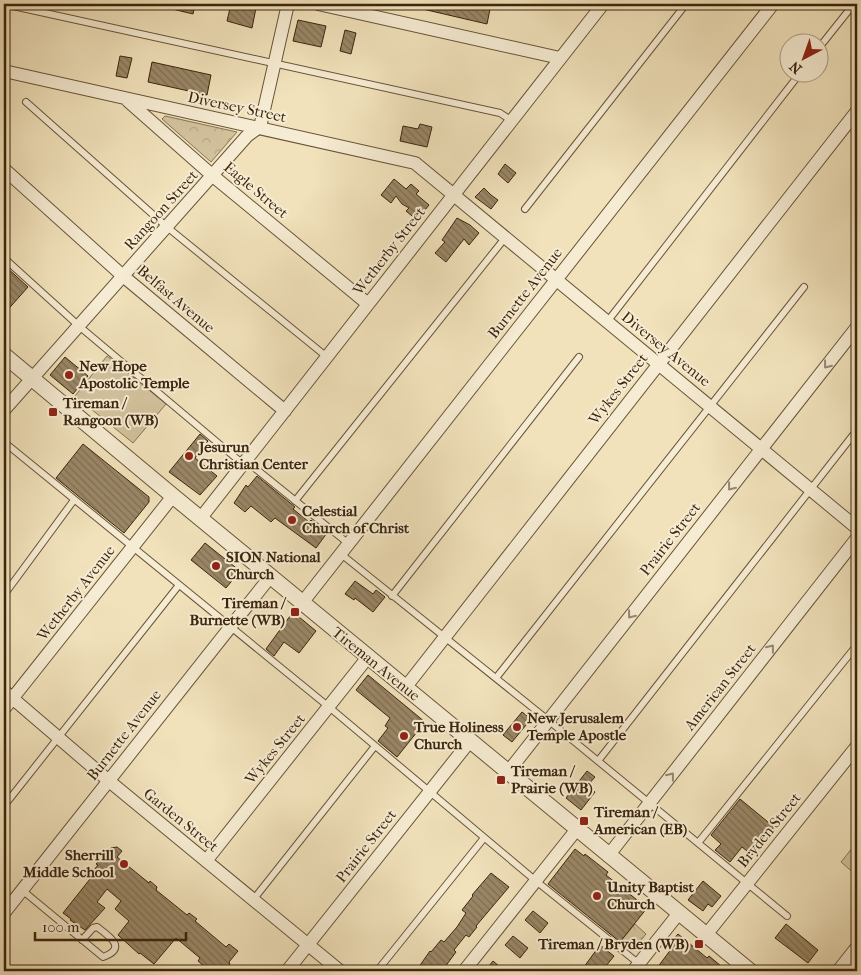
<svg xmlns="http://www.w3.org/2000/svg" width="861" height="975" font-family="'IM FELL French Canon',serif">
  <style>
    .grass { fill: #d2c29d; stroke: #867455 }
    .forest { fill: url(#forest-crowns); stroke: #867455 }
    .building { fill: url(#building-back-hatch); stroke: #3b250d }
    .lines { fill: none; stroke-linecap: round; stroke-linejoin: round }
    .service-casing { stroke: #685438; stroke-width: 8 }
    .minor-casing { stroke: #685438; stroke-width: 14 }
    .tertiary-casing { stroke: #685438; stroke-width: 17 }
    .service { stroke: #f6ecd3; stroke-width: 6 }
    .minor { stroke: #f6ecd3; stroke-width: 12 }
    .tertiary { stroke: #f6ecd3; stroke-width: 15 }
    .oneway { stroke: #988870 }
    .poi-dot { fill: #8f2418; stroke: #f6ecd3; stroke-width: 2 }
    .labels { text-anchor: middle; stroke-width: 4; stroke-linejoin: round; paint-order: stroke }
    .street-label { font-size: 15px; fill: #3b250d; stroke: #f6ecd3 }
    .poi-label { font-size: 15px; font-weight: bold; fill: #3b250d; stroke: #f6ecd3; text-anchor: start }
  </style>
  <defs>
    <pattern id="forest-crowns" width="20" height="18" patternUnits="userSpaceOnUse" patternTransform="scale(1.25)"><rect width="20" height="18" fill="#d2c29d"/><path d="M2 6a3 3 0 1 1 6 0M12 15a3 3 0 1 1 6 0" fill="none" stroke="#b5a786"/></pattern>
    <pattern id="building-back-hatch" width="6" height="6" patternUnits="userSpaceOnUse" patternTransform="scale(1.25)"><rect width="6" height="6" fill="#9a8767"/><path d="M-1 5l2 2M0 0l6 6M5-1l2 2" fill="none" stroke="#7f6e53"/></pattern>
  </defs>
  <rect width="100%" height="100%" fill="#f1e2bb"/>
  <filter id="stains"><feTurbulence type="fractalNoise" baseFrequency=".004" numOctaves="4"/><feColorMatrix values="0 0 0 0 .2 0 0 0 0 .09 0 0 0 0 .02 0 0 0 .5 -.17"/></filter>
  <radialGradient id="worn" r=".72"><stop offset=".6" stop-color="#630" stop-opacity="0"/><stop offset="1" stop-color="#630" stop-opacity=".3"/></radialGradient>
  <path class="grass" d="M107 356 166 404 133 443 75 396Z
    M857 842V876L841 862Z"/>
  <path class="forest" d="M165 116 237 132 211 162 162 119Z
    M635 924 646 934 632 951 620 942Z"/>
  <path class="building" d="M164 4H195L193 14 164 7Z
    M231 4H243L256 8 252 28 227 21Z
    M415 4H491L487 24 414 7Z
    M298 20 326 26 321 47 293 41Z
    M345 30 356 33 351 54 340 51Z
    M120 56 132 58 127 78 116 76Z
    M152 62 211 75 207 95 148 82Z
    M420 124 432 127 427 147 400 141 403 126 418 129Z
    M505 164 516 173 508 183 498 174Z
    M394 179 406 189 411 184 419 191 416 194 429 205 417 220 406 211 409 208 402 204 396 196 391 203 381 195Z
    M484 188 491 195 498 200 491 209 475 197Z
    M457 218 470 225 479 233 469 245 464 239 446 262 435 253 445 242 442 240Z
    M4 265 28 287 4 314Z
    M65 357 88 376 73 394 50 375Z
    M200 434 208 441 195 458 217 476 200 495 169 472Z
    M83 444 149 497V502L124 533 56 478Z
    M257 476 295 507 293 509 309 522 311 520 327 533 316 548 275 518 271 522 251 506 245 512 234 503 246 485 248 487Z
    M205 543 240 571 226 588 191 560Z
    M355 581 373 594 376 590 385 597 373 612 355 598 354 600 345 594Z
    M293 612 316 631 299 653 284 642 274 656 266 649Z
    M368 675 425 722 397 757 378 741 388 728 385 726 390 718 356 690Z
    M522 712 531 719 512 742 503 735Z
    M587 771 595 777 587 786 595 792 581 810 566 798Z
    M740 799 774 827 752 855 742 847 730 862 715 850 721 844 711 835Z
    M117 847 122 851 117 857 149 883 150 881 157 887 156 890 187 915 189 913 197 919 195 921 226 947 229 944 238 951 229 962 230 964 224 971H210L198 961 200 958 176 938 154 964 140 953 139 954 118 935 129 921 115 909 121 901 107 889 97 902 105 908 85 930 70 920 71 919 63 913 90 879 88 877 98 865 96 864 111 848Z
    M575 849 584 856 585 854 608 872 606 875 647 908 620 942 548 884Z
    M491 873 509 887 476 926 477 927 469 937 466 935 454 950 456 952 442 971H416L430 951 431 952 441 940 444 942 457 927 466 913 462 910 473 896 472 895Z
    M703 881 721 896 712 907 708 904 703 911 688 900Z
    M533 911 548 923 540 933 525 920Z
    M786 924 818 950 808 963 775 938Z
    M678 934 707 958 709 956 727 971H661L657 968 675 944 672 941Z
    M513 936 528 948 520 958 505 945Z
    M600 945 614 956 602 971H581Z
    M493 961 505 971H485Z"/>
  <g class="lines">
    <defs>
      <path id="service" d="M4 4 500 113 512 121
        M818 49 853 5
        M26 102 167 227 327 357
        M525 209 686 4
        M4 258 79 326 243 464
        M607 322 801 72
        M4 442 329 707 536 881 648 971
        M246 461 349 544
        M295 501 505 238
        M341 554 548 720 787 916
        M4 595 74 500
        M392 596 579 357
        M496 678 804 287
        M598 761 857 430
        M4 806 179 585
        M698 843 857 645
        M22 890 103 957C128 948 109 936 97 927L93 928 82 940
        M253 900 375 746
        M377 971 484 838"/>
      <path id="minor" d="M318 4 560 58
        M850 4 857 9
        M4 71 415 163 857 528
        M128 101 213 176 368 304
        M4 169 123 276 285 411
        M4 410 247 136 258 128 261 123 288 4
        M200 519 603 4
        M302 603 773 4
        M405 688 857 111
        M4 691 109 781 340 971
        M4 709 173 496
        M508 772 857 327
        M608 856 857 538
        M206 861 368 657
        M4 913 270 577
        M706 935 857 746
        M287 971 470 741
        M464 971 577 829
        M633 971 679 913
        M838 971 857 947"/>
      <path id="tertiary" d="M4 355 173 496 750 971"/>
    </defs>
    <use href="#service" class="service-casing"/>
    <use href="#minor" class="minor-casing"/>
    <use href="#tertiary" class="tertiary-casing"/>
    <use href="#service" class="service"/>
    <use href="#minor" class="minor"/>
    <use href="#tertiary" class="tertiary"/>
  </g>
  <defs><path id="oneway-chevron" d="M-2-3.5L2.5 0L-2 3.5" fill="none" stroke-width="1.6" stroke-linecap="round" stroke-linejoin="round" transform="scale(1.25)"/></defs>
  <g class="oneway">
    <use href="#oneway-chevron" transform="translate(827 365) rotate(128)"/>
    <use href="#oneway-chevron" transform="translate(731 487) rotate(128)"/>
    <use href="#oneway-chevron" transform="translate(631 615) rotate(128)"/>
    <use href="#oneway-chevron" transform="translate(771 648) rotate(-52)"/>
    <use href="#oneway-chevron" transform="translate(671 776) rotate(-52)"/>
  </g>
  <g class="poi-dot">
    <circle cx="69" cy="375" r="5"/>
    <rect x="48" y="407" width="10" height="10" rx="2.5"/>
    <circle cx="189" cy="456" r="5"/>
    <circle cx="292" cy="520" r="5"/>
    <circle cx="216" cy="566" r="5"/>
    <rect x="290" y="607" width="10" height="10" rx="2.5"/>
    <circle cx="517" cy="727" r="5"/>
    <circle cx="404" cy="736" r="5"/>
    <rect x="496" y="775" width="10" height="10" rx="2.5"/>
    <rect x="579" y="816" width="10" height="10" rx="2.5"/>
    <circle cx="124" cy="864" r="5"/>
    <circle cx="597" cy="896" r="5"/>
    <rect x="694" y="939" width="10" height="10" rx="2.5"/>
  </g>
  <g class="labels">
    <g class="street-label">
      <text transform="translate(237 107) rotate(12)" y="5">Diversey Street</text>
      <text transform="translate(256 190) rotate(40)" y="5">Eagle Street</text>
      <text transform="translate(161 210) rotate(-48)" y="5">Rangoon Street</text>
      <text transform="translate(389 251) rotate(-52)" y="5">Wetherby Street</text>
      <text transform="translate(525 293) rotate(-52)" y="5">Burnette Avenue</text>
      <text transform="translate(176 299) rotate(40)" y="5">Belfast Avenue</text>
      <text transform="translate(666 349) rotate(39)" y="5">Diversey Avenue</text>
      <text transform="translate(618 389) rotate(-52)" y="5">Wykes Street</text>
      <text transform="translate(670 539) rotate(-52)" y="5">Prairie Street</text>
      <text transform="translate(76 593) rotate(-52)" y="5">Wetherby Avenue</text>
      <text transform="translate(376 664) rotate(39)" y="5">Tireman Avenue</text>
      <text transform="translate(720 687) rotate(-52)" y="5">American Street</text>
      <text transform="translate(124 735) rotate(-52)" y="5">Burnette Avenue</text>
      <text transform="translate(275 749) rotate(-51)" y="5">Wykes Street</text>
      <text transform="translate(181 820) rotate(39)" y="5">Garden Street</text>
      <text transform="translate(769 830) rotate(-51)" y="5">Bryden Street</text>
      <text transform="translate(366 846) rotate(-52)" y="5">Prairie Street</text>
    </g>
    <g class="poi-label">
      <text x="79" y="371">New Hope<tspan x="79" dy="17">Apostolic Temple</tspan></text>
      <text x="63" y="408">Tireman /<tspan x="63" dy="17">Rangoon (WB)</tspan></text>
      <text x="199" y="452">Jesurun<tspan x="199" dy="17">Christian Center</tspan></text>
      <text x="302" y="516">Celestial<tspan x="302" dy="17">Church of Christ</tspan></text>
      <text x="226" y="562">SION National<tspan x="226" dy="17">Church</tspan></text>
      <text x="285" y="608" text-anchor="end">Tireman /<tspan x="285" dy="17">Burnette (WB)</tspan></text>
      <text x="527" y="723">New Jerusalem<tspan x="527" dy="17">Temple Apostle</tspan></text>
      <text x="414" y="732">True Holiness<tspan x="414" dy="17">Church</tspan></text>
      <text x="511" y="776">Tireman /<tspan x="511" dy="17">Prairie (WB)</tspan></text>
      <text x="594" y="817">Tireman /<tspan x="594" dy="17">American (EB)</tspan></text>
      <text x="114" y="860" text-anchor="end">Sherrill<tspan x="114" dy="17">Middle School</tspan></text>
      <text x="607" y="892">Unity Baptist<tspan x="607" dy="17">Church</tspan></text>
      <text x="689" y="949" text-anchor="end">Tireman / Bryden (WB)</text>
    </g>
  </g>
  <rect width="861" height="975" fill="none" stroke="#f1e2bb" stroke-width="20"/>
  <rect x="5" y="5" width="851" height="965" fill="none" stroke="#3b250d" stroke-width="2.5"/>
  <rect x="10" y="10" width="841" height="955" fill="none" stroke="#3b250d"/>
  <g transform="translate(804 58) rotate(221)"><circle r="24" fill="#f6ecd3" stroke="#ab9c84"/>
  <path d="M0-4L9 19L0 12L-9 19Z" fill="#8f2418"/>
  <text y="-8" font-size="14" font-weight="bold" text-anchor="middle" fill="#3b250d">N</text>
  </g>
  <path d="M35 932v8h151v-8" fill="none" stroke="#3b250d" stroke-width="2.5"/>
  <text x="42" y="932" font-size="15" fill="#3b250d" stroke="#f6ecd3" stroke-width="4" paint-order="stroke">100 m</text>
  <rect width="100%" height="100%" filter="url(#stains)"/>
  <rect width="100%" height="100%" fill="url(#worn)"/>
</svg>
